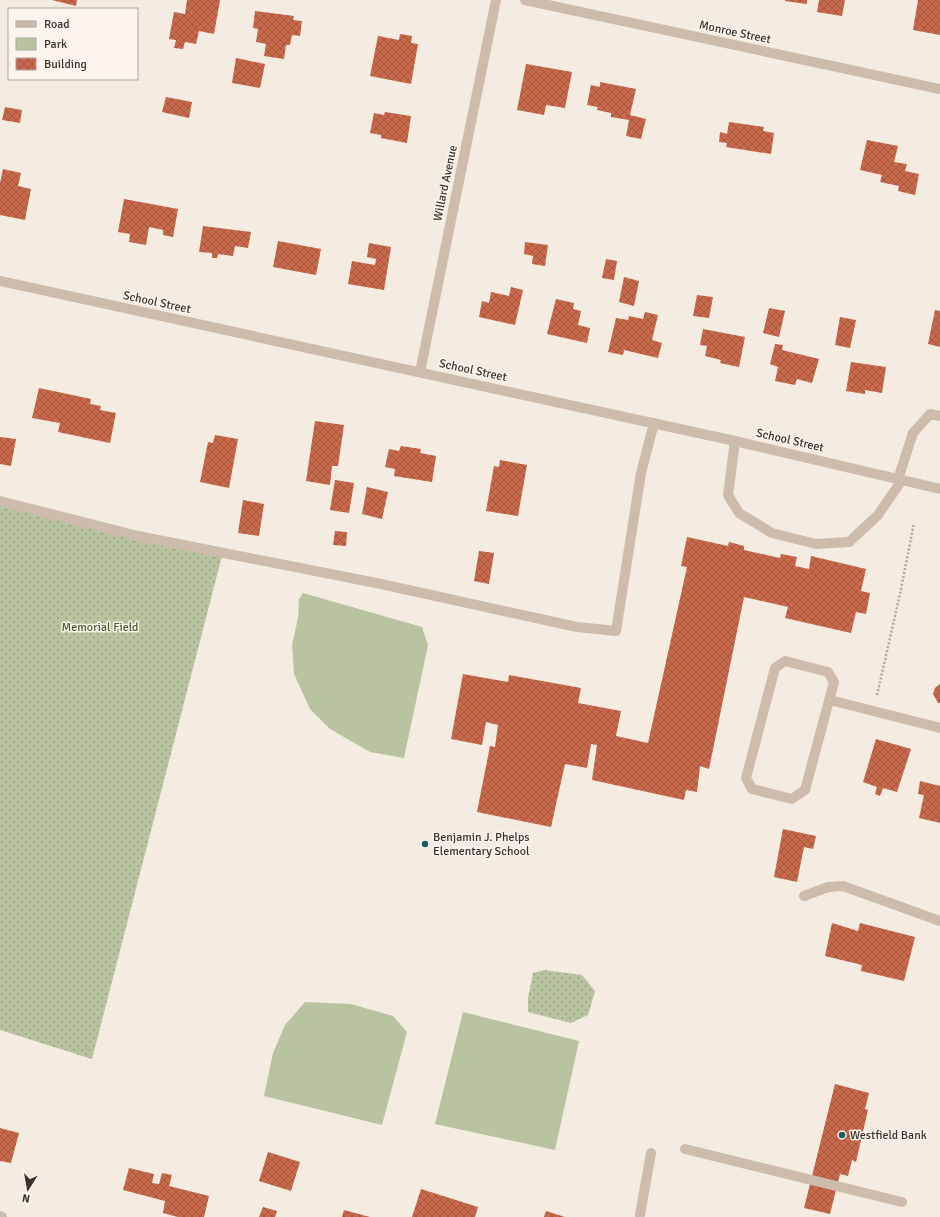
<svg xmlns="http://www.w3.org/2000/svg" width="940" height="1217" font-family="Signika,sans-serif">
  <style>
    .green { fill: url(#green-dots) }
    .pitch { fill: #b8c4a0 }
    .building { fill: url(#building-cross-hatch) }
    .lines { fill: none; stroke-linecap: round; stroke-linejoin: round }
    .path { stroke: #b9a596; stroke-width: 2.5; stroke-dasharray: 2 2; stroke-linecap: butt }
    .service { stroke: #cdbbac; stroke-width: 10 }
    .minor { stroke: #cdbbac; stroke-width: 10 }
    .tertiary { stroke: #cdbbac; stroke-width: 10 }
    .poi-dot { fill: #1f5a5e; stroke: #fbf5ee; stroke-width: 1.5 }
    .labels { text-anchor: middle; stroke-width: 3; stroke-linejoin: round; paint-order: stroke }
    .street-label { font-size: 12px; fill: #3b302b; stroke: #fbf5ee }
    .park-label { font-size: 12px; fill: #4a5a2e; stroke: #fbf5ee }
    .poi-label { font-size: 12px; fill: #3b302b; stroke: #fbf5ee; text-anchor: start }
  </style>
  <defs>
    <pattern id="green-dots" width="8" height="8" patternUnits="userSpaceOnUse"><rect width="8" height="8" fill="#b8c4a0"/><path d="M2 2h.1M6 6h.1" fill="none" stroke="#97a083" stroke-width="1.8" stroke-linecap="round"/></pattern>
    <pattern id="building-cross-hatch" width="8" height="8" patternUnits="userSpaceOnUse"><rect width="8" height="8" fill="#c8694b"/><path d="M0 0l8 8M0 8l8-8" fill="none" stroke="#a4573f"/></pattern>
  </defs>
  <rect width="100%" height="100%" fill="#f4ebe1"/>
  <path class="green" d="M0 500 223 552 92 1059 0 1030Z
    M544 970 582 975 595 991 588 1015 571 1023 528 1012V998L533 973Z"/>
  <path class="pitch" d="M303 593 422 627 428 645 404 758 370 752 330 729 310 709 294 674 292 645 298 618 299 599Z
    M305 1002 351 1004 393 1016 407 1032 382 1125 264 1096 273 1053 285 1025Z
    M463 1012 579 1041 555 1150 435 1124Z"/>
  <path class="building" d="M52 0H77L76 6Z
    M187 0H220L214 34 199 31 196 44 185 42 183 49 174 48 176 40 169 39 174 12 185 14Z
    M785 0H807V4L785 1Z
    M819 0H845L842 16 817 12Z
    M918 0H940V35L913 30Z
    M255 11 294 16 293 20 302 21 300 36 292 35 290 45H286L284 59 264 56 266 44 256 42 258 29 253 28Z
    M400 34 412 36 411 43 418 44 411 84 370 76 378 36 399 40Z
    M236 58 265 64 260 88 232 83Z
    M526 64 572 72 565 108 546 105 544 115 517 110Z
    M600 82 636 89 630 115 646 119 641 139 626 136 629 120 611 117V113L597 110 598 107 587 105 591 85 600 87Z
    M166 97 192 102 189 118 162 112Z
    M5 107 22 110 20 123 2 120Z
    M385 112 411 116 407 143 381 138V135L370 133 374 113 384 115Z
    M729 122 764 127 763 131 774 133 771 154 726 147 727 143 719 142 720 132 727 134Z
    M867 140 898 146 894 162 907 164 905 171 919 174 915 195 898 191 899 186 880 182 882 175 860 170Z
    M3 169 21 173 18 186 31 189 25 220 0 215V183Z
    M124 199 178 209 173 237 163 235V230L149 227 146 245 129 242 130 234 118 232Z
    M203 226 251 232 248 248 235 246 233 256 218 254 217 258H212V253L199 252Z
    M278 241 321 249 316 275 273 267Z
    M525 242 548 245 545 266 532 264 533 256 524 254Z
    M369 243 391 247 384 290 348 284 352 261 375 265 376 259 367 257Z
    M606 259 617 261 614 280 602 278Z
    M624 277 639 281 634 306 619 302Z
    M511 287 523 290 515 325 479 317 482 301 489 303 491 292 509 296Z
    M697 295 713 297 709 318 693 316Z
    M556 299 574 303 573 309 581 311 578 325 590 328 587 343 547 334Z
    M769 308 785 311 779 337 763 333Z
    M935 310 940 311V347L928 344Z
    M645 312 658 315 652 340 662 343 658 358 624 350 623 355 608 352 616 318 628 320 629 316 643 319Z
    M840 317 856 320 850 348 835 345Z
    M703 329 745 337 739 367 720 363 721 360 705 356 707 346 700 345Z
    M775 344 783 345 782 350 819 359 812 383 797 379 795 385 775 381 778 367 770 364Z
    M851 362 886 367 882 393 865 390V394L846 391Z
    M39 388 91 399 90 404 101 406 100 410 116 413 110 443 58 432 60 423 32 418Z
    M315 421 344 425 338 466H332L330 485 306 481Z
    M215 435 238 439 229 488 200 482 208 442 213 443Z
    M0 437 16 439 11 466 0 464Z
    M401 446 421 449 420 453 436 456 432 482 394 476 395 469 385 467 389 449 399 451Z
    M500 460 527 465 518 516 486 511 494 466 499 467Z
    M335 480 354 483 349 513 330 510Z
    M367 487 388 492 382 519 362 514Z
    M243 500 264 504 259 536 238 533Z
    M335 531 347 532 346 546 333 545Z
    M687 537 728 546 729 542 744 546V550L780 558 781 554 797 557 795 566 809 569 811 556 866 569 861 591 870 593 866 614 856 612 851 633 785 618 788 607 744 597 709 769 700 766 697 792 686 790 684 800 592 780 597 745 591 744 587 768 565 764 551 827 477 812 490 746 495 747 498 725 486 722 482 745 451 739 463 674 508 682 509 675 581 688 578 703 621 711 616 736 648 743 687 567 681 566Z
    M479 551 494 553 489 584 474 581Z
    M940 684V703H938L933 694 935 688Z
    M876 739 911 749 897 792 883 788 880 796 875 794 877 787 863 782Z
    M920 781 940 786V823L919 818 924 795 918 794Z
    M783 829 816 836 813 849 804 847 797 882 774 877Z
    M832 923 858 931 860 923 915 937 904 981 861 971 862 965 825 956Z
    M835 1084 869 1093 865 1109 868 1110 856 1162 852 1160 848 1176 840 1174 830 1214 804 1208Z
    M0 1128 19 1133 11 1163 0 1161Z
    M268 1152 300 1162 291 1191 259 1181Z
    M129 1168 154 1174 152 1183 159 1184 162 1173 172 1175 169 1186 209 1196 204 1217H178L163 1213 165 1201 123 1190Z
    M421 1189 478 1207 475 1217H412Z
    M263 1207 277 1211 275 1217H259Z
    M344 1210 370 1217H342Z
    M546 1211 565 1217H544Z"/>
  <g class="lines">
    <path class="path" d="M877 695 900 594 914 523"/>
    <path class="service" d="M735 441 728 495 739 513 772 533 816 544 849 542 878 515 902 480
      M898 479 913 433 930 414 940 416
      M0 501 138 536 381 584 577 627 616 631 641 473 654 423
      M785 661 828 672 834 682 805 790 792 799 752 789 746 778 775 668Z
      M830 700 940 728
      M804 896 828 887 843 886 940 921
      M685 1149 902 1202
      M640 1215 651 1153"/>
    <path class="minor" d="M525 0 940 89
      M420 372 496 0
      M0 1216 2 1217"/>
    <path class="tertiary" d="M0 281 735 441 940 489"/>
  </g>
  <g class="poi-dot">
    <circle cx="425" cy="844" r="4"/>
    <circle cx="842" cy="1135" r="4"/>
  </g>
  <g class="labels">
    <g class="street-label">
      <text transform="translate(735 32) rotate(12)" y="4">Monroe Street</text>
      <text transform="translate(445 183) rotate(-78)" y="4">Willard Avenue</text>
      <text transform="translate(157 302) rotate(12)" y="4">School Street</text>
      <text transform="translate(473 370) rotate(12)" y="4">School Street</text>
      <text transform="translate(790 440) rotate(13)" y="4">School Street</text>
    </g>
    <g class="park-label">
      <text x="100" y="631">Memorial Field</text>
    </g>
    <g class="poi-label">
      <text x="433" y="841">Benjamin J. Phelps<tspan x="433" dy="14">Elementary School</tspan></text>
      <text x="850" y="1139">Westfield Bank</text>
    </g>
  </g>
  <rect x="8" y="8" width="130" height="72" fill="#fbf5ee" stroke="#aea6a0"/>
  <rect x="16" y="21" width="20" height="6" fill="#cdbbac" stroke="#aea6a0"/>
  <text x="44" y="28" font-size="12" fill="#3b302b">Road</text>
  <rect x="16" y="38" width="20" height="12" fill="#b8c4a0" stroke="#aea6a0"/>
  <text x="44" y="48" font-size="12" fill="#3b302b">Park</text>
  <rect x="16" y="58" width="20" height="12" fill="url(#building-cross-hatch)" stroke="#aea6a0"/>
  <text x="44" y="68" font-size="12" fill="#3b302b">Building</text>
  <g transform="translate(28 1189) rotate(191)" stroke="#fbf5ee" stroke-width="3" paint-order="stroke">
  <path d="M0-3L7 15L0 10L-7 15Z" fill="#3b302b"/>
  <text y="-6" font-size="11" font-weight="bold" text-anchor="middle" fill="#3b302b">N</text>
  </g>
</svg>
